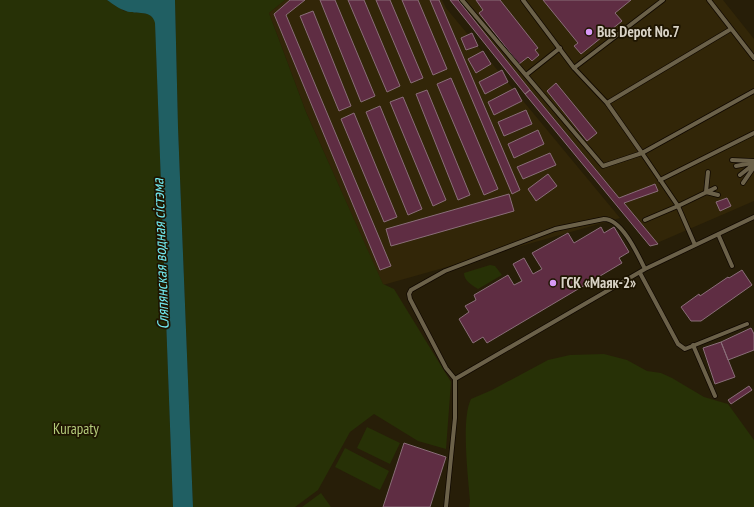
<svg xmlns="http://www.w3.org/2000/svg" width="754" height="507" font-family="'PT Sans Narrow',sans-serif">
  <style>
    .built { fill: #322608 }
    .green { fill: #273106 }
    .water { fill: #205f63 }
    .building { fill: #5f2d43; stroke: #8a6e79 }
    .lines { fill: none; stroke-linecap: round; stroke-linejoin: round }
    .lane-casing { stroke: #100800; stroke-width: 5.5 }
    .lane { stroke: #6b6149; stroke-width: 4 }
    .poi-dot { fill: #d99af7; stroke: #1e1501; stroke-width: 1.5 }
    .labels { text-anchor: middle; stroke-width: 3.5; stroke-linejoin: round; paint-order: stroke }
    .poi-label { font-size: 15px; font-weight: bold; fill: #d9d3c6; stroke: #1e1501; text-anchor: start }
    .park-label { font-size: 15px; fill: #b4cb7a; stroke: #1e1501 }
    .water-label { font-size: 16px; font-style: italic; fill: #72eaf1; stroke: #1e1501 }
  </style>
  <rect width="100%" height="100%" fill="#271e08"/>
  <path class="built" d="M285 0H442L446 8 620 218 383 285 306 112 269 13Z
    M450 0H723L754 39V201L650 246 525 94Z"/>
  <path class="green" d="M0 0H107L124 11 149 14 155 20 173 507H0Z
    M175 0H285L269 13 306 112 383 284 394 289 451 382 446 449 418 441 374 414 350 432 318 490 295 507H193L178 127Z
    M490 265 495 266 502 275 478 289C472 285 464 281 464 273Z
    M604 354 627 360 647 371 661 373 672 378 704 397 728 404 754 440V507H469L470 501C468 476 461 419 471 399L492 390 548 360 570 355Z
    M367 427 400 443 390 464 357 448Z
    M345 448 389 471 380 490 335 467Z
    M321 493 331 507H302Z"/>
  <path class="water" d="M107 0H175L178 127 193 507H173L155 23C152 9 136 15 126 11 119 9 113 4 107 0Z"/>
  <path class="building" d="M290 0H305L286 15 391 266 380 270 274 14Z
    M320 0H335L375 96 361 102Z
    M348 0H364L400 86 387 92Z
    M376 0H390L423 78 411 83Z
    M402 0H418L447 69 433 75Z
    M430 0H439L520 190 512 194Z
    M450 0H458L530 90 525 94Z
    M476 0H500L538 48 535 50 539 55 532 61 528 57 519 64 479 13 483 10Z
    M543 0H631L615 13 622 21 581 54 574 46 578 43Z
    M313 11 351 106 339 111 300 16Z
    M472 33 478 46 466 50 461 38Z
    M483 51 491 64 476 73 468 59Z
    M502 70 508 82 485 94 479 82Z
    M451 78 498 189 484 195 437 84Z
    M556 83 597 133 587 141 547 91Z
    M515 88 522 101 494 115 488 102Z
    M427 90 470 195 458 200 416 94Z
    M530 90 619 198 655 184 658 191 624 203 658 244 650 246 525 94Z
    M403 97 446 200 433 206 390 102Z
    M380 106 422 209 408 215 366 112Z
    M526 110 532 124 504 136 498 122Z
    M354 113 397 217 384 222 341 119Z
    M538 130 544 144 514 158 508 144Z
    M550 153 556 165 523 179 517 167Z
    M548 174 557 186 536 201 528 189Z
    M509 194 514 211 391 246 386 229Z
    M727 198 731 206 720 211 716 202Z
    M601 227 604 233 614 227 629 252 619 258 622 263 487 343 483 337 473 343 459 319 469 312 465 306 476 300 474 295 508 275 514 285 522 281 513 264 524 258 533 274 542 269 532 253 568 233 574 243Z
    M742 270 752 285 701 321H691L681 307 699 294 700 296 728 277 729 278Z
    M751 328 754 334V350L728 360 721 342Z
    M721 342 735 377 715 384 703 348Z
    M749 386 752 390 731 404 728 400Z
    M404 443 446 457 430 507H383Z"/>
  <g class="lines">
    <defs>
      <path id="lane" d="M462 0 603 166 642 153 678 206 695 245
        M523 0 574 68 663 0
        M709 0 754 58
        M574 68 607 103 642 153 754 91
        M526 75 560 48
        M607 103 731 29
        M732 160 754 161
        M736 166 752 163
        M708 172 706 192 718 195
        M740 175 754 164
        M660 180 754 133
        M743 183 754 167
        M645 220 678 206 715 188
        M718 234 732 266
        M640 273 678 344 685 349 747 324
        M693 345 715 396
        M455 379 645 269 754 217
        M446 507 455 418V379L446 368 410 299 409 294 411 290 445 271 555 229 604 219C622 219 638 255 645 269"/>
    </defs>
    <use href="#lane" class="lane-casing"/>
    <use href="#lane" class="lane"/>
  </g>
  <g class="poi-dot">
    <circle cx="589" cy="32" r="4"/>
    <circle cx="553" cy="283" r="4"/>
  </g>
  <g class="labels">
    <g class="poi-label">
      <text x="597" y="37">Bus Depot No.7</text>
      <text x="561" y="288">ГСК «Маяк-2»</text>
    </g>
    <g class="park-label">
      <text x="76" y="434">Kurapaty</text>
    </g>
    <g class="water-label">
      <text transform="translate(160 254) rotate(-92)" y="6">Сляпянская водная сістэма</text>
    </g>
  </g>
</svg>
